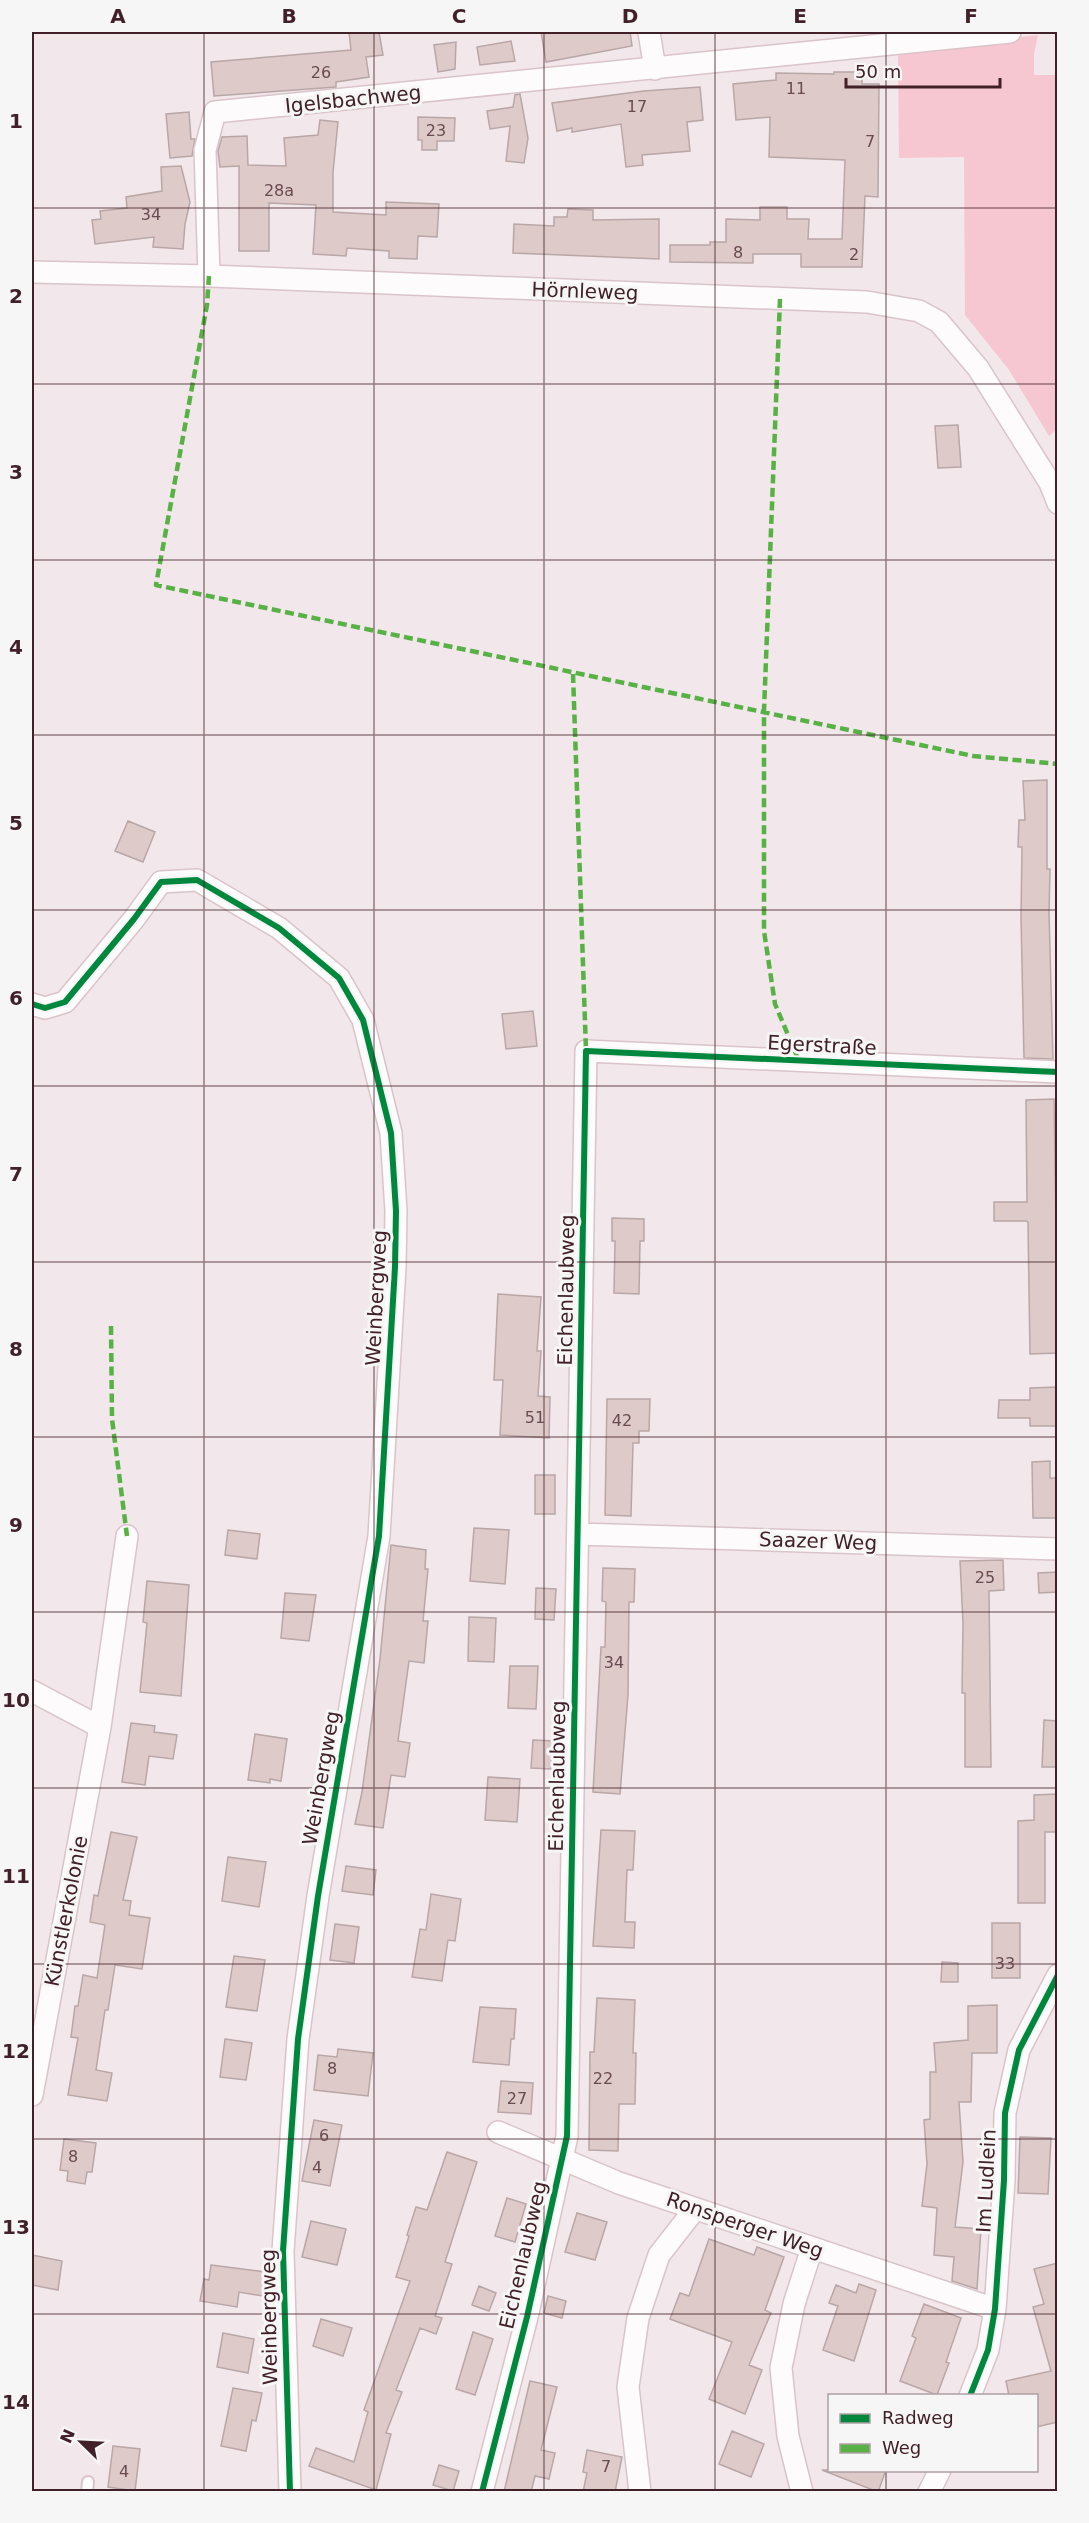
<svg xmlns="http://www.w3.org/2000/svg" width="1089" height="2523" font-family="'DejaVu Sans',sans-serif">
  <style>
    .green { fill: #f6c7d1 }
    .building { fill: #dfcaca; stroke: #b9a6a6; stroke-width: 1.5 }
    .lines { fill: none; stroke-linecap: round; stroke-linejoin: round }
    .service-casing { stroke: #d9c4c9; stroke-width: 14 }
    .minor-casing { stroke: #d9c4c9; stroke-width: 24 }
    .service { stroke: #fdfbfc; stroke-width: 10 }
    .minor { stroke: #fdfbfc; stroke-width: 21 }
    .quiet { stroke: #57b145; stroke-width: 4.5; stroke-dasharray: 9 4.5; stroke-linecap: butt }
    .cycleway-casing { stroke: #f6f6f6; stroke-width: 10 }
    .cycleway { stroke: #00873e; stroke-width: 6 }
    .grid { fill: none; stroke: #412028; stroke-width: 1.5; stroke-opacity: 0.55 }
    .labels { text-anchor: middle; stroke-width: 6; stroke-linejoin: round; paint-order: stroke }
    .number-label { font-size: 16px; fill: #684a50 }
    .street-label { font-size: 20px; fill: #412028; stroke: #f6f6f6 }
    .neatline { fill: none; stroke: #412028; stroke-width: 2 }
    .grid-label { font-size: 20px; text-anchor: middle; font-weight: bold; fill: #412028 }
  </style>
  <rect width="100%" height="100%" fill="#f2e7ea"/>
  <path class="green" d="M1038 35 1034 54V75H1057L1058 428 1049 436 1009 370 965 315 964 157 899 158 898 56 909 49Z"/>
  <path class="building" d="M349 32H379L383 55 366 57 369 77 336 82V87L214 96 211 62 351 50Z
    M541 32H630L632 46 546 62Z
    M511 41 515 61 480 65 477 47Z
    M456 42 455 69 438 72 434 45Z
    M834 72H862V84H879L878 197 865 196 862 267H801V254H753V263L670 262V245H710V242H726V219L760 220V207H787V219H809L808 239H842L845 160 769 157 770 117 736 120 733 84 776 80V73L834 74Z
    M700 87 703 120 687 122 690 151 642 155 643 165 626 167 621 124 572 132V128L557 131 552 103 644 91Z
    M520 94 528 138 524 163 506 161 510 126 490 129 487 111 513 107 515 95Z
    M189 112 191 139H195L192 156 170 158 166 114Z
    M418 117 455 118 454 141H437V150H422V140H418Z
    M320 120 338 122 333 172V212L386 215V202L439 204 437 237 418 236 417 259 389 258V251L347 248 346 256 313 254 316 205 269 203V251H239V166L220 167 218 151 222 137 247 136 248 165 286 166 284 138 318 135Z
    M181 166 190 202 185 224 183 249 153 247 154 237 95 244 92 220 101 219 100 211 127 208 126 197 162 191 161 167Z
    M568 209 593 210V220L659 219V259L513 253 514 224 554 226V217H567Z
    M958 425 961 467 938 468 935 426Z
    M1047 780V869H1050L1049 913 1053 1059 1024 1058 1021 917 1022 847H1018L1019 820H1025L1023 781Z
    M128 821 155 832 143 862 115 851Z
    M533 1011 537 1046 506 1049 502 1014Z
    M1054 1099 1058 1353 1030 1354 1028 1223 1027 1221H994V1202H1027L1026 1100Z
    M612 1218 644 1219V1241H640L639 1294 614 1293 615 1241H612Z
    M498 1294 541 1297 537 1351H541L538 1396 550 1397 549 1438 500 1435 503 1380H494Z
    M1058 1387V1426H1030V1418H998L999 1400H1030V1388Z
    M607 1399H650L649 1431H639V1443H633L631 1516 605 1515Z
    M1050 1461V1478H1058V1518H1033L1032 1462Z
    M535 1475H555V1514H535Z
    M474 1528 509 1530 505 1584 470 1581Z
    M228 1530 260 1534 257 1559 225 1555Z
    M391 1545 426 1550 425 1569H428L423 1621H428L424 1663 409 1661 398 1741 410 1743 405 1777 391 1775 383 1828 355 1824 362 1792 380 1659Z
    M1003 1560 1004 1590 989 1591 991 1767H965V1693H962L963 1623 960 1561Z
    M603 1568 635 1569 634 1602H629L628 1695 620 1794 593 1792 601 1647H605L606 1602 602 1601Z
    M1058 1572V1592L1039 1593 1038 1573Z
    M147 1581 189 1585 181 1696 140 1692 147 1623 143 1622Z
    M536 1588 556 1589 554 1620 535 1619Z
    M285 1593 316 1595 309 1641 281 1638Z
    M469 1617 496 1618 494 1662 468 1661Z
    M510 1666H538L536 1709 508 1708Z
    M1044 1720 1058 1721V1767H1042Z
    M131 1723 155 1726 154 1732 177 1735 173 1759 149 1756 145 1785 122 1782Z
    M255 1734 287 1739 281 1781 270 1779V1783L248 1780Z
    M533 1740 553 1741 551 1769 531 1768Z
    M488 1777 520 1779 517 1822 485 1820Z
    M1058 1794V1832H1045V1903H1018V1821L1034 1820V1795Z
    M601 1830 635 1831 633 1870H627L625 1922H635L634 1948 593 1946Z
    M111 1832 137 1837 123 1900 131 1901 129 1915 150 1918 142 1969 115 1965 108 2010H105L96 2070 112 2073 107 2101 68 2095 78 2038 71 2037 75 2006H78L83 1975 97 1978 105 1925 90 1922 94 1895 98 1896Z
    M228 1857 266 1862 259 1907 222 1901Z
    M346 1866 376 1870 373 1895 342 1891Z
    M431 1894 461 1899 455 1941 448 1940 442 1981 412 1977 420 1929 426 1930Z
    M992 1923H1020V1978H992Z
    M335 1924 359 1927 354 1963 330 1960Z
    M234 1956 265 1960 257 2011 226 2007Z
    M942 1962 958 1963V1982H941Z
    M597 1998 635 2000 633 2053H636L635 2104H619L618 2151 589 2150 590 2052H594Z
    M997 2005V2053H972L971 2102H959L963 2162 955 2227 981 2229 977 2289 952 2281 954 2257 934 2255 937 2208 922 2206 927 2164 924 2120 930 2119V2072H936L934 2043 968 2040V2006Z
    M480 2007 516 2009 514 2039H511L509 2065 473 2062Z
    M225 2039 252 2043 246 2080 220 2077Z
    M338 2049 373 2053 368 2096 314 2090 318 2055 337 2057Z
    M501 2081 533 2083 531 2114 498 2112Z
    M314 2120 342 2125 330 2186 302 2181Z
    M1020 2137 1051 2138 1048 2194 1018 2193Z
    M64 2139 96 2143 92 2172H87L85 2184 67 2181 68 2171 60 2170Z
    M447 2152 477 2162 445 2262 452 2264 435 2316 442 2318 436 2334 420 2328 396 2390 402 2392 386 2433 391 2434 376 2490 309 2466 316 2448 354 2462 368 2412 364 2410 410 2281 396 2277 409 2236 407 2235 416 2207 427 2210Z
    M507 2198 526 2204 515 2242 495 2236Z
    M577 2213 607 2222 595 2260 565 2252Z
    M311 2221 346 2229 337 2265 302 2257Z
    M709 2239 754 2255 757 2247 784 2257 765 2310 771 2313 749 2365 762 2370 745 2414 709 2399 732 2342 670 2319 680 2293 689 2296Z
    M32 2255 62 2261 58 2290 32 2285Z
    M1058 2263V2422L1036 2427V2396H1009L1006 2381 1051 2371 1033 2307 1044 2304 1034 2269Z
    M211 2265 266 2272 262 2296 239 2292 237 2307 200 2301 204 2279 209 2280Z
    M859 2284 876 2290 854 2361 823 2350 838 2306 829 2303 836 2285 856 2293Z
    M479 2286 496 2293 489 2311 472 2305Z
    M548 2296 566 2301 562 2318 544 2313Z
    M924 2304 961 2318 946 2362 949 2363 937 2395 900 2381 916 2338 912 2336Z
    M321 2319 352 2328 343 2356 313 2346Z
    M473 2332 493 2339 475 2395 456 2389Z
    M223 2333 254 2339 248 2373 217 2367Z
    M530 2381 557 2387 541 2450 555 2453 549 2479 535 2476 531 2492H504Z
    M233 2388 262 2393 256 2421 252 2420 246 2451 221 2446Z
    M732 2431 764 2444 751 2477 719 2464Z
    M113 2446 140 2449 135 2491 108 2487Z
    M587 2450 622 2457 615 2492H583L587 2473 583 2472Z
    M439 2465 459 2471 453 2491 433 2485Z
    M822 2470H886L878 2492Z"/>
  <g class="lines">
    <defs>
      <path id="service" d="M87 2492 88 2482"/>
      <path id="minor" d="M649 32 655 69
        M32 272 209 276 867 302 919 311 939 322 978 368 1050 483 1058 503
        M209 276 205 150 215 112 1010 32
        M32 1004 45 1008 65 1002 134 919 161 882 197 880 279 928 339 978 363 1020 391 1133 396 1211 395 1267 379 1536 318 1896 298 2039 283 2251 290 2492
        M579 1534 1058 1549
        M32 1691 100 1727
        M32 2095 100 1727 127 1536
        M498 2132 619 2183 995 2309
        M970 2396 988 2350 995 2309 1004 2180 1005 2113 1019 2050 1058 1975
        M482 2492 527 2317 567 2136 586 1051 1058 1072
        M640 2492 628 2387 638 2318 659 2255 695 2209
        M802 2492 788 2436 781 2368 794 2304 812 2248
        M929 2492 940 2470"/>
    </defs>
    <use href="#service" class="service-casing"/>
    <use href="#minor" class="minor-casing"/>
    <use href="#service" class="service"/>
    <use href="#minor" class="minor"/>
    <path class="quiet" d="M209 276 207 305 156 585 973 756 1058 764
      M780 299 764 711V931L775 1004 799 1061
      M573 674 586 1051
      M111 1326 112 1419 127 1536"/>
    <defs>
      <path id="cycleway" d="M32 1004 45 1008 65 1002 134 919 161 882 197 880 279 928 339 978 363 1020 391 1133 396 1211 395 1267 379 1536 318 1896 298 2039 283 2251 290 2492
        M970 2396 988 2350 995 2309 1004 2180 1005 2113 1019 2050 1058 1975
        M482 2492 527 2317 567 2136 586 1051 1058 1072"/>
    </defs>
    <use href="#cycleway" class="cycleway-casing"/>
    <use href="#cycleway" class="cycleway"/>
  </g>
  <path class="grid" d="M204 32V2492M374 32V2492M544 32V2492M715 32V2492M886 32V2396M32 208H1058M32 384H1058M32 560H1058M32 735H1058M32 910H1058M32 1086H1058M32 1262H1058M32 1437H1058M32 1612H1058M32 1788H1058M32 1964H1058M32 2139H1058M32 2314H1058M886 2470V2492"/>
  <g class="labels">
    <g class="number-label">
      <text x="321" y="78">26</text>
      <text x="796" y="94">11</text>
      <text x="637" y="112">17</text>
      <text x="436" y="136">23</text>
      <text x="870" y="147">7</text>
      <text x="279" y="196">28a</text>
      <text x="151" y="220">34</text>
      <text x="738" y="258">8</text>
      <text x="854" y="260">2</text>
      <text x="535" y="1423">51</text>
      <text x="622" y="1426">42</text>
      <text x="985" y="1583">25</text>
      <text x="614" y="1668">34</text>
      <text x="1005" y="1969">33</text>
      <text x="332" y="2074">8</text>
      <text x="603" y="2084">22</text>
      <text x="517" y="2104">27</text>
      <text x="324" y="2141">6</text>
      <text x="73" y="2162">8</text>
      <text x="317" y="2173">4</text>
      <text x="606" y="2472">7</text>
      <text x="124" y="2477">4</text>
    </g>
    <g class="street-label">
      <text transform="translate(353 99) rotate(-6)" y="7">Igelsbachweg</text>
      <text transform="translate(585 291) rotate(2)" y="7">Hörnleweg</text>
      <text transform="translate(822 1045) rotate(3)" y="7">Egerstraße</text>
      <text transform="translate(566 1290) rotate(-89)" y="7">Eichenlaubweg</text>
      <text transform="translate(376 1298) rotate(-87)" y="7">Weinbergweg</text>
      <text transform="translate(818 1541) rotate(2)" y="7">Saazer Weg</text>
      <text transform="translate(557 1776) rotate(-89)" y="7">Eichenlaubweg</text>
      <text transform="translate(321 1778) rotate(-80)" y="7">Weinbergweg</text>
      <text transform="translate(66 1911) rotate(-79)" y="7">Künstlerkolonie</text>
      <text transform="translate(986 2181) rotate(-87)" y="7">Im Ludlein</text>
      <text transform="translate(745 2225) rotate(19)" y="7">Ronsperger Weg</text>
      <text transform="translate(523 2255) rotate(-77)" y="7">Eichenlaubweg</text>
      <text transform="translate(269 2317) rotate(-91)" y="7">Weinbergweg</text>
    </g>
  </g>
  <rect width="1089" height="2523" fill="none" stroke="#f6f6f6" stroke-width="66"/>
  <rect x="828" y="2394" width="210" height="78" fill="#f6f6f6" stroke="#aea0a4" stroke-width="1.5"/>
  <rect x="840" y="2414" width="30" height="9" fill="#00873e" stroke="#aea0a4" stroke-width="1.5"/>
  <text x="882" y="2424" font-size="18" fill="#412028">Radweg</text>
  <rect x="840" y="2444" width="30" height="9" fill="#57b145" stroke="#aea0a4" stroke-width="1.5"/>
  <text x="882" y="2454" font-size="18" fill="#412028">Weg</text>
  <g transform="translate(81 2442) rotate(294)" stroke="#f6f6f6" stroke-width="4.5" paint-order="stroke">
  <path d="M0-4.5L10 22L0 15L-10 22Z" fill="#412028"/>
  <text y="-9" font-size="16" font-weight="bold" text-anchor="middle" fill="#412028">N</text>
  </g>
  <path d="M846 78v9h154v-9" fill="none" stroke="#412028" stroke-width="3"/>
  <text x="855" y="78" font-size="18" fill="#412028" stroke="#f6f6f6" stroke-width="4.5" paint-order="stroke">50 m</text>
  <rect x="33" y="33" width="1023" height="2457" class="neatline"/>
  <g class="grid-label">
    <text x="118" y="23">A</text>
    <text x="289" y="23">B</text>
    <text x="459" y="23">C</text>
    <text x="630" y="23">D</text>
    <text x="800" y="23">E</text>
    <text x="971" y="23">F</text>
    <text x="16" y="128">1</text>
    <text x="16" y="303">2</text>
    <text x="16" y="479">3</text>
    <text x="16" y="654">4</text>
    <text x="16" y="830">5</text>
    <text x="16" y="1005">6</text>
    <text x="16" y="1181">7</text>
    <text x="16" y="1356">8</text>
    <text x="16" y="1532">9</text>
    <text x="16" y="1707">10</text>
    <text x="16" y="1883">11</text>
    <text x="16" y="2058">12</text>
    <text x="16" y="2234">13</text>
    <text x="16" y="2409">14</text>
  </g>
</svg>
